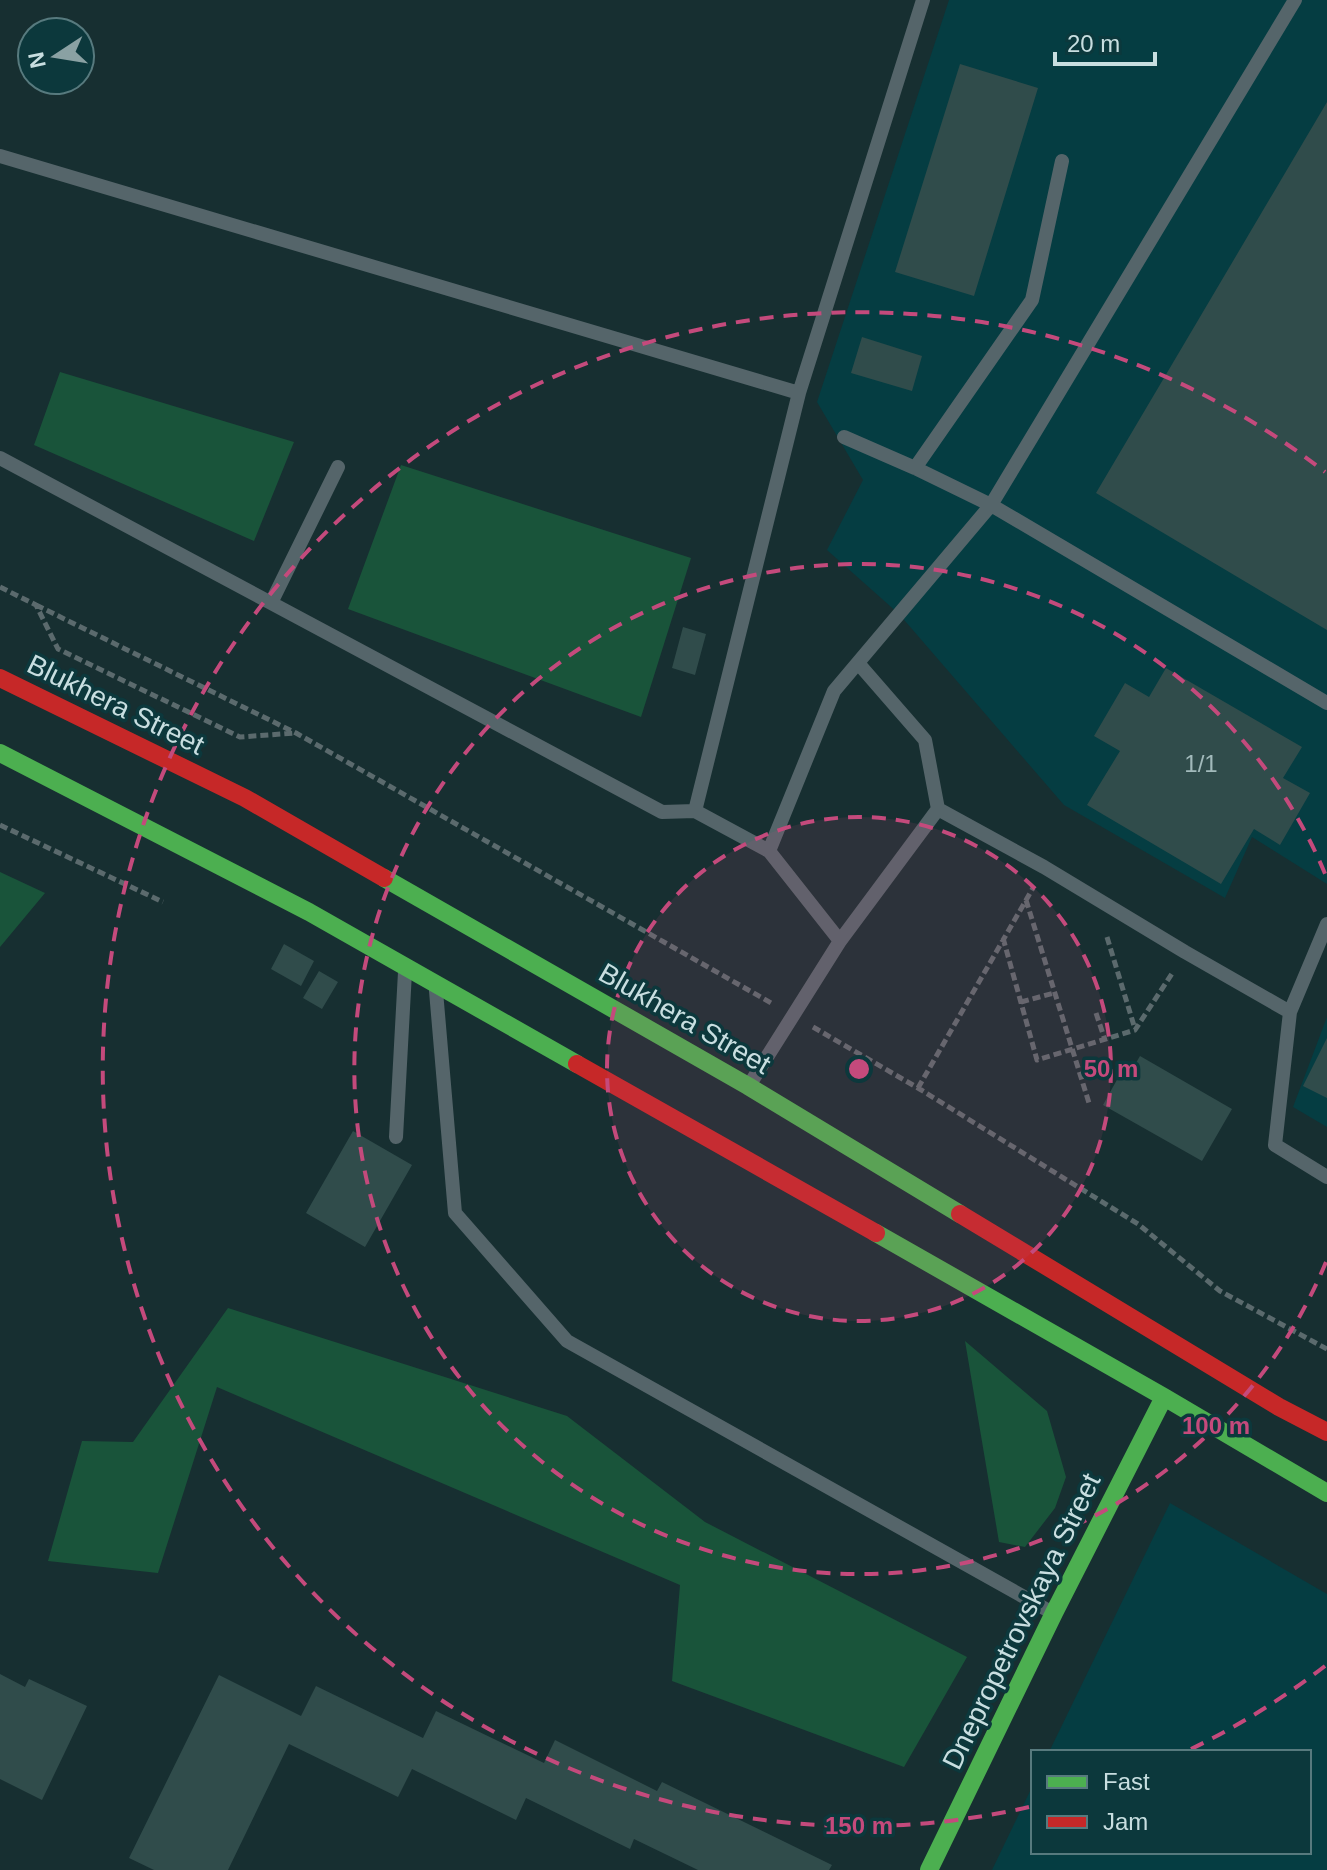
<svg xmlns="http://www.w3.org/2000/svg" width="1327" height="1870" font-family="Arial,sans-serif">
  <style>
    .built { fill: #053d42 }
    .green { fill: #19543a }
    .building { fill: #304c4b }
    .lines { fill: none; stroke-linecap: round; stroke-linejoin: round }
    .path { stroke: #5b6a6d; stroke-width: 5; stroke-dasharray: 8 4; stroke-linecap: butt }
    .lane { stroke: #55656a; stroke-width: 14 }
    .fast { stroke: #4caf50; stroke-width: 18 }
    .jam { stroke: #c62828; stroke-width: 18 }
    .ring { fill: none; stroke: #c44a7c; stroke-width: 4; stroke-dasharray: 14 10 }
    .labels { text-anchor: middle; stroke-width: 7; stroke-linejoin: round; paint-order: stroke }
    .number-label { font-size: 24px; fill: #a2babb }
    .street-label { font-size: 28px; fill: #c8dee0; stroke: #0c383c }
    .centre { fill: #c44a7c; stroke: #0c383c; stroke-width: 4 }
    .ring-label { font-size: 24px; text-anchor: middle; font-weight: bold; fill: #c44a7c; stroke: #0c383c; stroke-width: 7; stroke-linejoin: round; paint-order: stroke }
  </style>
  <rect width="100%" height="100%" fill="#172f31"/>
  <path class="built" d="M949 0H1327V884L1252 837 1225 898 1064 805 899 614 827 550 863 480 817 402Z
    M1327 1017V1127L1293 1107Z
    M1170 1503 1327 1594V1870H992L1033 1785V1852H1309V1752H1049Z"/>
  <path class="green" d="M60 372 294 442 254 541 34 445Z
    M401 465 691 558 641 717 348 609Z
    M0 872 45 893 0 947Z
    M228 1308 567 1416 705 1522 967 1657 904 1767 672 1681 680 1585 217 1387 158 1573 48 1561 82 1441 133 1442Z
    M965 1341 1047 1411 1066 1477 1055 1508 1025 1547 999 1542Z"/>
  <path class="building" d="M960 64 1038 88 974 296 895 272Z
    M1327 102V630L1096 493Z
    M862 337 922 356 912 391 851 373Z
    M683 627 706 634 695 675 672 668Z
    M1166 668 1302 747 1283 778 1310 793 1280 845 1254 829 1221 884 1087 805 1120 751 1094 736 1125 683 1149 697Z
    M284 944 314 961 301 986 271 969Z
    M319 971 338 982 322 1009 303 998Z
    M1327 1038V1098L1303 1086Z
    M1140 1056 1232 1109 1202 1161 1103 1105 1119 1076 1126 1080Z
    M353 1131 412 1165 365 1247 306 1213Z
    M0 1674 25 1687 29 1679 87 1706 42 1800 0 1779Z
    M219 1675 301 1716 316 1686 423 1738 436 1711 544 1763 555 1740 657 1791 662 1782 832 1865 829 1870H698L634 1839 630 1849 526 1798 516 1820 412 1769 398 1797 289 1744 228 1870H154L129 1858Z"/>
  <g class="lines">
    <path class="path" d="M0 587 36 605 58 649 240 737 295 733
      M36 605 296 733 773 1004
      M0 825 163 902
      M1026 900 1089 1103
      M1107 937 1135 1029
      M1003 938 1037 1060 1135 1030 1173 972
      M1021 1002 1054 993
      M1096 1013 1105 1040
      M813 1027 918 1088 1138 1224 1220 1291 1327 1349
      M918 1088 1033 888"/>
    <path class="lane" d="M0 156 799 393
      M844 437 915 468 991 505 1327 703
      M0 458 662 812 695 811 769 851 840 941 750 1084
      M915 468 1032 300 1062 161
      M271 603 338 467
      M858 663 925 740 938 809
      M695 811 799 393 923 0
      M769 851 834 691 991 505 1295 0
      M840 941 938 809 1044 867 1185 952 1290 1012 1275 1145 1327 1177
      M436 991 455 1213 567 1341 1051 1612
      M1290 1012 1327 924
      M396 1137 405 972"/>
    <path class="fast" d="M0 753 309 912 577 1064
      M384 878 748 1086 960 1214
      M876 1233 1164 1397 1327 1493
      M929 1870 1054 1613 1164 1397"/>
    <path class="jam" d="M0 678 245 798 384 878
      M577 1064 876 1233
      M960 1214 1279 1407 1327 1432"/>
  </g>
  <circle cx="859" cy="1069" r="252" fill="#c44a7c" fill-opacity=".12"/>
  <g class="ring">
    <circle cx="859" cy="1069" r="252"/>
    <path d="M1326 1262A505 505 0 1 1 1326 876"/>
    <path d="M1325 1666A757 757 0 0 1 1191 1749M1029 1807A757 757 0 1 1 1325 472"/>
  </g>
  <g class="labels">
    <g class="number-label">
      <text x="1201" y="772">1/1</text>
    </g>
    <g class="street-label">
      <text transform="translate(116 704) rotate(26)" y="10">Blukhera Street</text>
      <text transform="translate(685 1018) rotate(30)" y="10">Blukhera Street</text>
      <text transform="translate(1021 1621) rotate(-64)" y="10">Dnepropetrovskaya Street</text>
    </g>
  </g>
  <circle cx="859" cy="1069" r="12" class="centre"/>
  <g class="ring-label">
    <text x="1111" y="1077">50 m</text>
    <text x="1216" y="1434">100 m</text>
    <text x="859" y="1834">150 m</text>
  </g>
  <rect x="1031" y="1750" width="280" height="104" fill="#0c383c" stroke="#577a7e" stroke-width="2"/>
  <rect x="1047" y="1776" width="40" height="12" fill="#4caf50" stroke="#577a7e" stroke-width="2"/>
  <text x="1103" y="1790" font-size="24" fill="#c8dee0">Fast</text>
  <rect x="1047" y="1816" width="40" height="12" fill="#c62828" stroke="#577a7e" stroke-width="2"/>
  <text x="1103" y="1830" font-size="24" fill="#c8dee0">Jam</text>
  <g transform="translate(56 56) rotate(258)"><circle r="38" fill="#0c383c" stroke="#577a7e" stroke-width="2"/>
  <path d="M0-6L14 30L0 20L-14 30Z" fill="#8aa1a3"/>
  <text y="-12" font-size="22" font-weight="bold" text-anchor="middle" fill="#c8dee0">N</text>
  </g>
  <path d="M1055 52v12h100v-12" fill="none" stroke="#c8dee0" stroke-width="4"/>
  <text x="1067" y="52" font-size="24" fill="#c8dee0" stroke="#0c383c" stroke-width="6" paint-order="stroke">20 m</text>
</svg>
